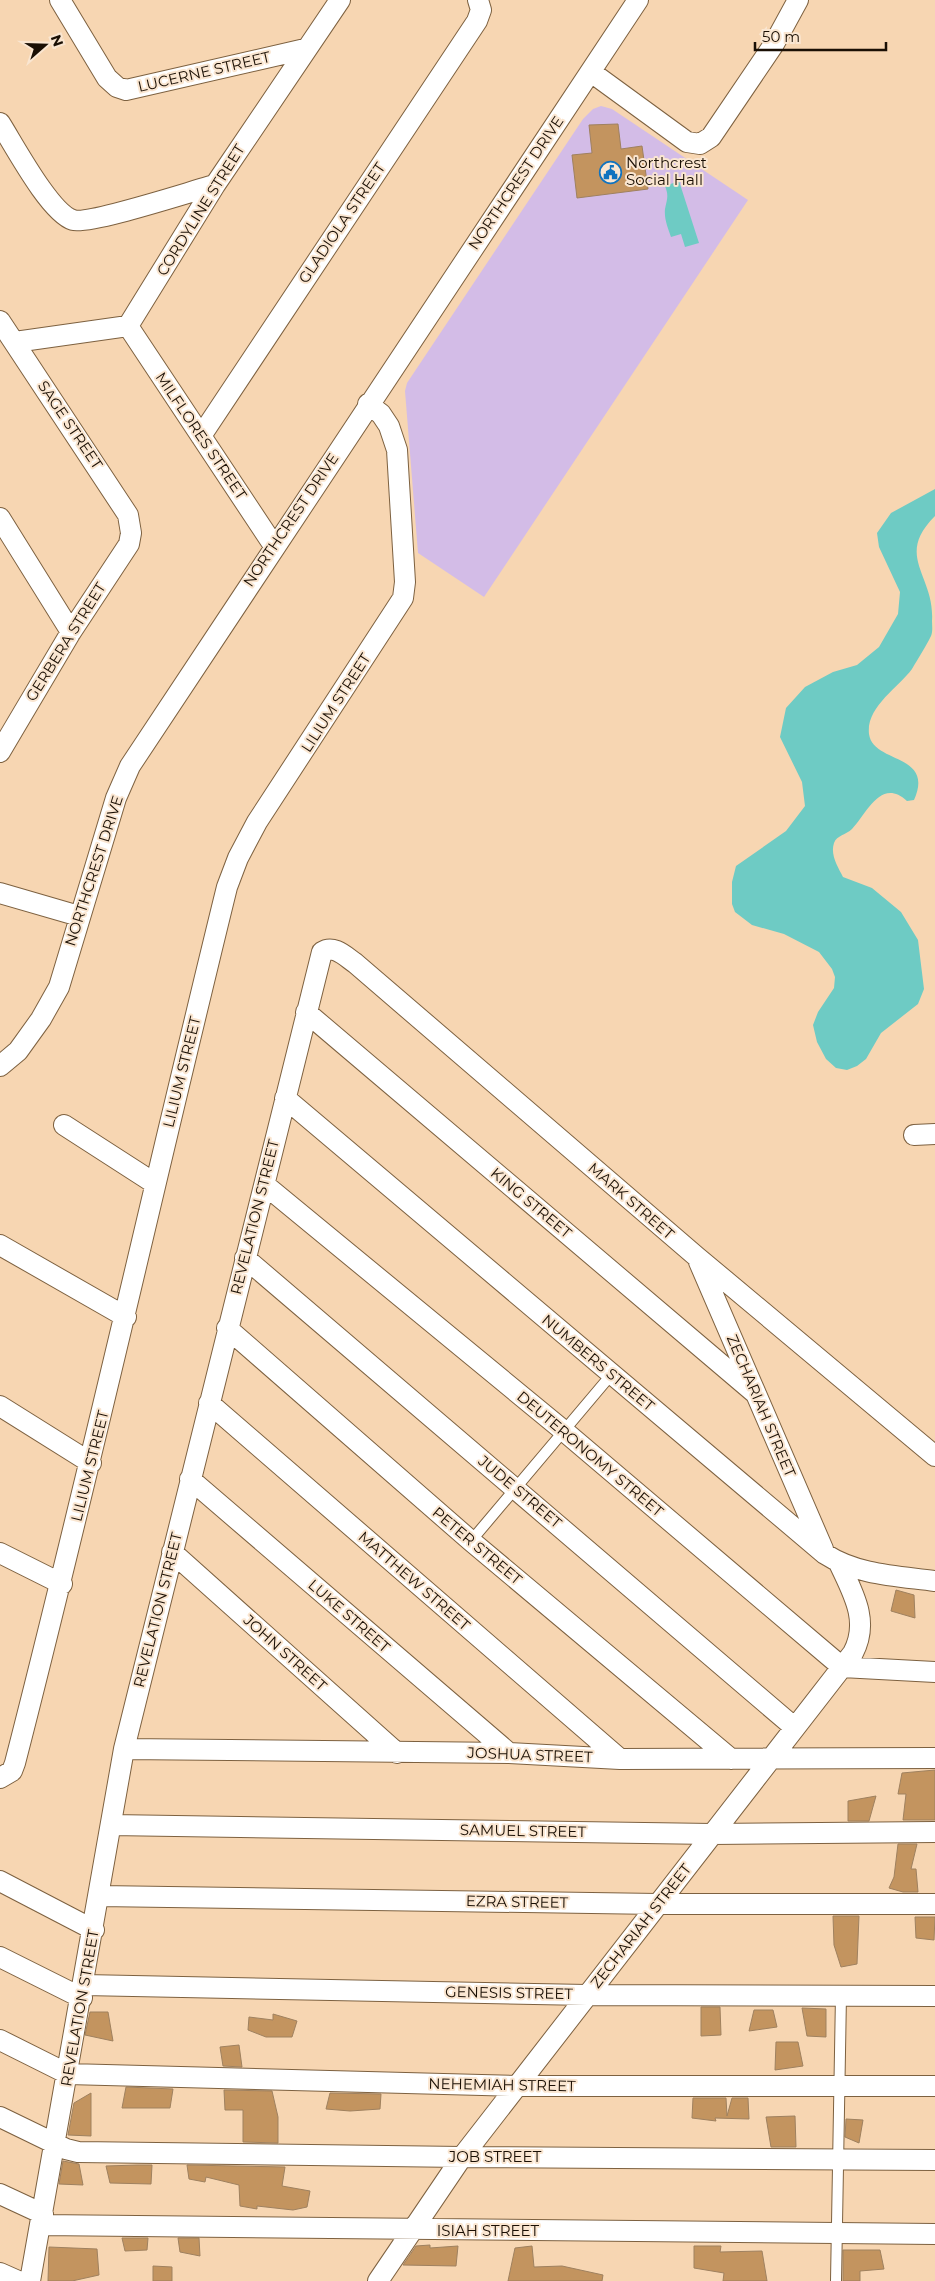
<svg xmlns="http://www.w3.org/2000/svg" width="935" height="2281" font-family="Montserrat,sans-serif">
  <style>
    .green { fill: #d3bce7 }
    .water { fill: #6ecbc4 }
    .building { fill: #c3945f; stroke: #9f815f }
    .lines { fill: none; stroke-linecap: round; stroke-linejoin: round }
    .service-casing { stroke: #7d6140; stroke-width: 12 }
    .minor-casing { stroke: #7d6140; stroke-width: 22 }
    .service { stroke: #fff; stroke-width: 10 }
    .minor { stroke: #fff; stroke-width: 20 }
    .labels { text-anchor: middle; stroke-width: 4; stroke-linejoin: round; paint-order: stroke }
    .street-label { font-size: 15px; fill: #1a0f04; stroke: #fae6d1 }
    .poi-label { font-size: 15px; fill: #1a0f04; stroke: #fae6d1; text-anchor: start }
  </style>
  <rect width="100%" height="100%" fill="#f7d6b2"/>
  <path class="green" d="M601 106 612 109 748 200 484 597 418 553 405 391 407 383 583 119 593 109Z"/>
  <path class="water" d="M679 181 699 243 685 247 681 234 671 237C668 228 664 219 665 209 667 199 669 196 665 186Z
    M935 489V516C894 557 935 575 932 621 932 625 933 631 931 636 926 646 918 659 912 669 898 688 866 707 869 734 873 764 935 753 914 800L907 801C881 777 867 813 852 829 846 835 837 835 834 843 830 855 838 867 843 877L872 888 901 912 918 940 924 989 918 1004 881 1033 866 1059 857 1066 847 1070 836 1068 826 1059 817 1042 813 1025 818 1012 834 988 835 977 832 969 819 952 784 934 752 925 735 912 732 904V882L736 866 786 831 805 806 802 782 780 737 786 708 805 687 833 672 857 665 879 647 898 614 900 592 879 547 877 533 891 513Z"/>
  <path class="building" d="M618 124 621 149 642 146 648 189 577 198 572 155 592 153 589 125Z
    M896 1590 914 1595 915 1618 891 1611Z
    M935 1770V1820H903L906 1794H898L902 1773Z
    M876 1796 869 1821H848V1801Z
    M898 1844H917L911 1869H916L918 1892H903L889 1888 894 1877Z
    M833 1916H859L857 1964 841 1967 834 1945Z
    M915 1917H935L934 1940 916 1938Z
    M701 2007H720L721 2035 701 2036Z
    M802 2008 826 2009V2037L807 2036Z
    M754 2010H773L777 2027 749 2031Z
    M90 2012H108L113 2041 85 2035Z
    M273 2014 297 2021 292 2037H266L248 2030 249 2017 273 2020Z
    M776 2042H798L803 2066 775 2070Z
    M239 2045 242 2067 223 2066 220 2047Z
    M126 2087 173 2089 170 2108H122Z
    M224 2090 272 2091 278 2117V2143L243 2142V2110H225Z
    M91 2093V2136L68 2135 74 2103Z
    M330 2093 381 2094 380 2109 350 2111 326 2109Z
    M693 2098H726L727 2116 732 2098H748L749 2119 715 2118 716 2121 692 2118Z
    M795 2116 796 2147H771L766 2117Z
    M846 2119 863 2120 859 2143 845 2137Z
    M63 2161 79 2164 83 2185 59 2184Z
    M137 2165H152L151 2184 110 2183 106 2166Z
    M187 2165 285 2167 282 2186 310 2191 307 2207 293 2210 257 2206V2209L240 2206 239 2185 206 2177 205 2182 189 2179Z
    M122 2238H148L147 2250 125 2251Z
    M178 2238H199L200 2256 180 2252Z
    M430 2245V2248L458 2246 456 2266 403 2265 416 2246Z
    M532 2246 534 2267 562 2266 603 2275 602 2281H508L515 2248Z
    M694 2246H721L720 2252 762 2251 767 2281H723L724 2273 694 2268Z
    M49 2247 97 2249 99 2275 72 2281H48Z
    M843 2250H880L884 2269 860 2271V2281H843Z
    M153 2266 172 2267V2281H153Z"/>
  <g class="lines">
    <defs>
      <path id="service" d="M471 1541 611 1375
        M836 2281 841 1995"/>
      <path id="minor" d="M60 0 107 78 117 87 126 90 305 49
        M591 72 687 142 700 144 711 137 774 44 798 0
        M0 123C14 145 50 213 73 220 89 225 192 191 215 185
        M0 321 128 515 131 533 129 544 71 632 0 752
        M128 326 215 185 340 0
        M128 326 274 546
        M15 342 128 326
        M201 436 477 21 481 10 478 0
        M0 518 71 632
        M0 893 79 916
        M306 1012 756 1394
        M0 1066 18 1051 41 1019 59 987 116 798 130 766 638 0
        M285 1098 825 1554C857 1575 898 1576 935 1581
        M64 1125 154 1183
        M914 1135 935 1134
        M265 1185 564 1431 842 1667 935 1672
        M0 1245 126 1317
        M245 1258 794 1727
        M699 1262 823 1549
        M227 1328 471 1541 731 1759
        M209 1403 620 1759
        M0 1406 91 1463
        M190 1479 509 1753
        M172 1552 397 1753
        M0 1553 62 1584
        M124 1749 509 1753 620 1759 935 1758
        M0 1778 12 1771 15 1763C90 1472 155 1179 227 887L238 858 257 822 403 598 405 582 397 450 389 426 381 414 368 404
        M111 1825 712 1834 935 1832
        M0 1881 94 1930
        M99 1896 658 1904H935
        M0 1957 82 1998
        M84 1985 587 1995 935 1996
        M0 2040 68 2074 517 2086H935
        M0 2117 66 2149 78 2152 462 2157 935 2160
        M0 2194 43 2214
        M41 2225 935 2234
        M0 2273 18 2281
        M30 2281 124 1749 322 952C334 944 346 957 355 963L697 1257 935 1456
        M378 2281 462 2157 853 1653C870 1621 853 1593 839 1563"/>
    </defs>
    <use href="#service" class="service-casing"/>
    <use href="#minor" class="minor-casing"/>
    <use href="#service" class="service"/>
    <use href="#minor" class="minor"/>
  </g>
  <defs>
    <symbol id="civic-ring" viewBox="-11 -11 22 22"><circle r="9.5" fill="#fae6d1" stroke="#1073bf" stroke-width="1.5"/><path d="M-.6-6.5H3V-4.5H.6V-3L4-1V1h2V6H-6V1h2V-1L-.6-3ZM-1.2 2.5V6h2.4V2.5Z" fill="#1073bf"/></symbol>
  </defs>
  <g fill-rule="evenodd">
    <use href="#civic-ring" x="598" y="160" width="25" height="25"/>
  </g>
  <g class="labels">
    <g class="street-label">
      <text transform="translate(204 72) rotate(-13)" y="5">LUCERNE STREET</text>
      <text transform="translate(516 183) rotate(-56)" y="5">NORTHCREST DRIVE</text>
      <text transform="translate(201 210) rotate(-58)" y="5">CORDYLINE STREET</text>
      <text transform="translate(342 223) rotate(-56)" y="5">GLADIOLA STREET</text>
      <text transform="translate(70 425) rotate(56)" y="5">SAGE STREET</text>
      <text transform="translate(201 436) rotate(56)" y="5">MILFLORES STREET</text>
      <text transform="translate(291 520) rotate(-56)" y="5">NORTHCREST DRIVE</text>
      <text transform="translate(66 642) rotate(-58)" y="5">GERBERA STREET</text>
      <text transform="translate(336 703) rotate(-57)" y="5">LILIUM STREET</text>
      <text transform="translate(94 871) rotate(-72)" y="5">NORTHCREST DRIVE</text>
      <text transform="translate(182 1072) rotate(-76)" y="5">LILIUM STREET</text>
      <text transform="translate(631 1201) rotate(41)" y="5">MARK STREET</text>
      <text transform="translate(531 1203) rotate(40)" y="5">KING STREET</text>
      <text transform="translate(255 1217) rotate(-76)" y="5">REVELATION STREET</text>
      <text transform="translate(598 1363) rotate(40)" y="5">NUMBERS STREET</text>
      <text transform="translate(761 1406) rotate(67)" y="5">ZECHARIAH STREET</text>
      <text transform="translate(590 1454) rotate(40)" y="5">DEUTERONOMY STREET</text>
      <text transform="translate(90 1466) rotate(-76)" y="5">LILIUM STREET</text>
      <text transform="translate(520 1492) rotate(40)" y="5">JUDE STREET</text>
      <text transform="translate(477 1546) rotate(40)" y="5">PETER STREET</text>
      <text transform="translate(414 1581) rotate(41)" y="5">MATTHEW STREET</text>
      <text transform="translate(158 1610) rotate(-76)" y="5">REVELATION STREET</text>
      <text transform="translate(349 1616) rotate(41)" y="5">LUKE STREET</text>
      <text transform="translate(285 1653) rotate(42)" y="5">JOHN STREET</text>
      <text transform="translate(530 1755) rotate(2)" y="5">JOSHUA STREET</text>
      <text transform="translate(523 1831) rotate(1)" y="5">SAMUEL STREET</text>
      <text transform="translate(517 1902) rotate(1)" y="5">EZRA STREET</text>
      <text transform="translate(641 1926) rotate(-52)" y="5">ZECHARIAH STREET</text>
      <text transform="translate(509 1993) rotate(1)" y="5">GENESIS STREET</text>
      <text transform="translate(80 2008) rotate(-80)" y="5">REVELATION STREET</text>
      <text transform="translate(502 2085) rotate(1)" y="5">NEHEMIAH STREET</text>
      <text x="495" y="2162">JOB STREET</text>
      <text x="488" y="2236">ISIAH STREET</text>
    </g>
    <g class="poi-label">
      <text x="626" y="168">Northcrest<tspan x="626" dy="17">Social Hall</tspan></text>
    </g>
  </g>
  <g transform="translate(45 45) rotate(70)" stroke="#fae6d1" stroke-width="4" paint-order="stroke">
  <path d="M0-4L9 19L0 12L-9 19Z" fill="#1a0f04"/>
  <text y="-8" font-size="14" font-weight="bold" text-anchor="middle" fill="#1a0f04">N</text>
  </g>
  <path d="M755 42v8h131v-8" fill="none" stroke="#1a0f04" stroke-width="2.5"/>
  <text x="762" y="42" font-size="15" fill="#1a0f04" stroke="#fae6d1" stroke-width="4" paint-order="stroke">50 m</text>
</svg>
